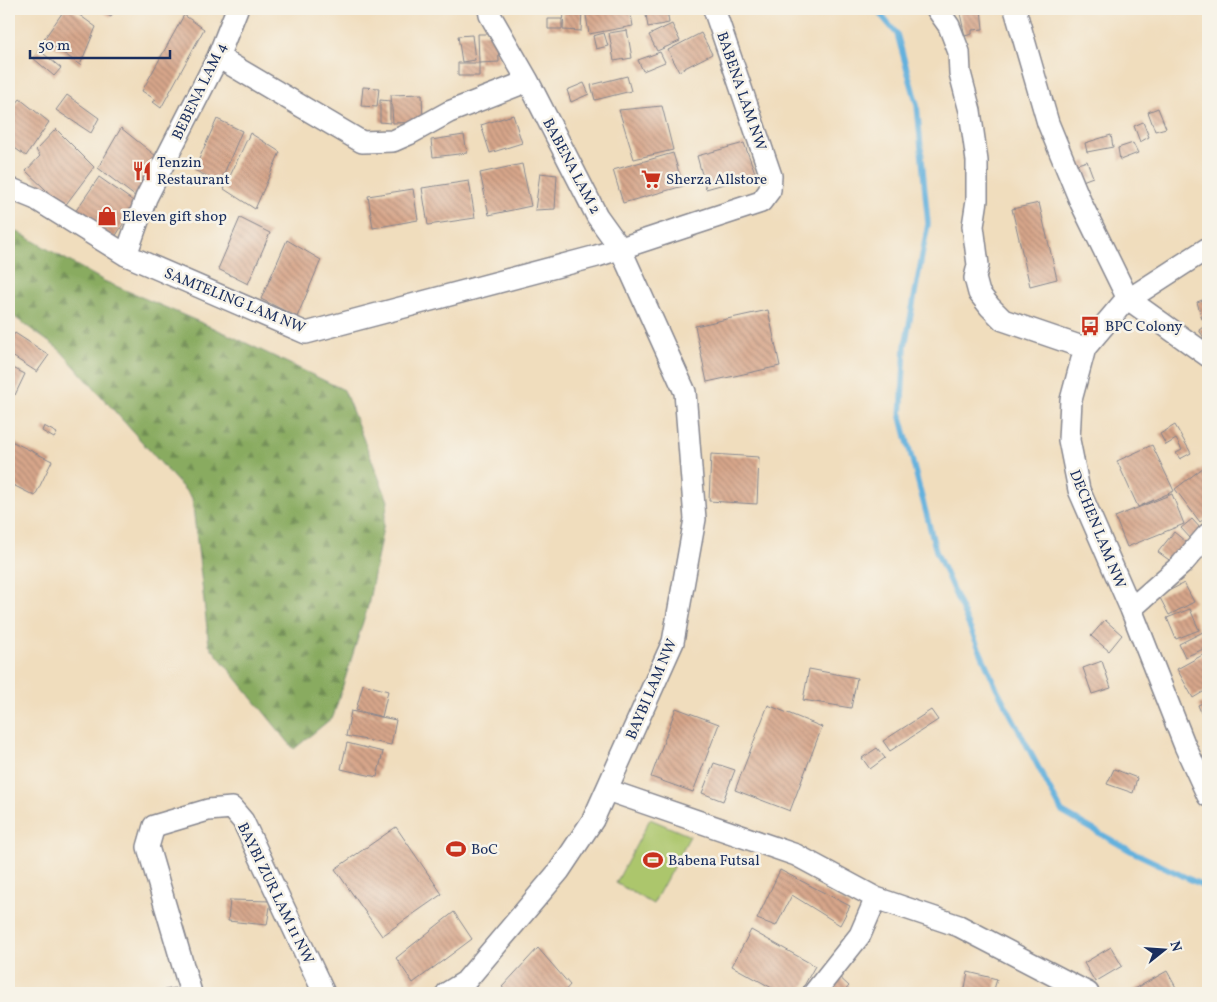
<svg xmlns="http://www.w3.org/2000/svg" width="1217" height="1002" font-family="Vollkorn,serif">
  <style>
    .green { fill: #acc66c; stroke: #647a65 }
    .forest { fill: url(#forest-firs); stroke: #526d5f }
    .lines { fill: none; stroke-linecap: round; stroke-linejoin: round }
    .stream { stroke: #64b1dd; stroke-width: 5.5 }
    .building { fill: url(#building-back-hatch) }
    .minor-casing { stroke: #86868e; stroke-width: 24 }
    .minor { stroke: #fff; stroke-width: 21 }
    .labels { text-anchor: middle; stroke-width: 5; stroke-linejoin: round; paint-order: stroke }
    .street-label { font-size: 15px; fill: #1b2f5e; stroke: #f7f3e8 }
    .poi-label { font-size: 15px; fill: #1b2f5e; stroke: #f7f3e8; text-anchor: start }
  </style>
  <defs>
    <pattern id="forest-firs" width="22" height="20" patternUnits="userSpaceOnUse" patternTransform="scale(1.25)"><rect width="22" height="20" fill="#89ab60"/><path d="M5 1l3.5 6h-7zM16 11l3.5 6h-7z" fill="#6f8c52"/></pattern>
    <pattern id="building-back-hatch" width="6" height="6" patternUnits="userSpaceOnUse" patternTransform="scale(1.25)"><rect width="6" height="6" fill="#d7a68a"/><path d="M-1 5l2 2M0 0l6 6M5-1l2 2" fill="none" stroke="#ae8874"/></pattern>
  </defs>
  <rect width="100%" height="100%" fill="#f7f3e8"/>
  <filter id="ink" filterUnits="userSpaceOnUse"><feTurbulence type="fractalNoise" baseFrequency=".02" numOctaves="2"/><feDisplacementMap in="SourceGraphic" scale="10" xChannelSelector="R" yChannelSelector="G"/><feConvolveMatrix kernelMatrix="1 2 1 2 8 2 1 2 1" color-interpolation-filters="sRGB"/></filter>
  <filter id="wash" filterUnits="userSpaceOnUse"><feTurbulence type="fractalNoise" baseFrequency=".0096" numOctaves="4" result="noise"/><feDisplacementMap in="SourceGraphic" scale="20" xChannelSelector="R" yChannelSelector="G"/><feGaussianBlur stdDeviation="1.12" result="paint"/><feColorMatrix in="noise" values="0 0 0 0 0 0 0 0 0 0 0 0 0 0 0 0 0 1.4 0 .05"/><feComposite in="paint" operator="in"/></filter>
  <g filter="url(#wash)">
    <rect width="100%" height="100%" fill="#f0ddbd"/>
    <path class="green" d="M650 819 690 836 653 904 616 883Z"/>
    <path class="forest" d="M9 227 104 281 225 333 344 390 388 501 368 606 333 717 294 749 209 645 192 498 60 350 9 313Z"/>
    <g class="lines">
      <path class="stream" d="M876 9 897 34 917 105 928 224 905 346 901 417 936 551 996 687 1062 812 1131 851 1208 888"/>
    </g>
    <g id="blocks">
      <path class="building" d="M65 9H71L96 27 80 65 44 39Z
        M97 9H115L111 17Z
        M564 9H582L581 31 563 30Z
        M585 9H630L633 26 589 34Z
        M645 9H667L669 23 648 27Z
        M959 9H981L983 29 972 30V34L965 36Z
        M184 15 204 29 161 108 153 102 156 100 142 91Z
        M548 19H562V29H548Z
        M672 24 680 41 657 51 649 35Z
        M627 30 632 58 614 61 609 33Z
        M604 33 608 46 596 49 593 36Z
        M701 33 712 54 679 71 668 50Z
        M478 34H498L499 62 479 63Z
        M472 35 475 60 462 62 458 36Z
        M39 50 61 68 54 76 33 58Z
        M660 52 665 62 643 71 638 60Z
        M458 63H479V76H458Z
        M627 76 631 91 595 100 591 85Z
        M584 83 589 94 571 102 567 90Z
        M363 87 379 88 377 107 361 106Z
        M422 94 423 122 393 123 391 95Z
        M67 95 99 118 91 133 56 110Z
        M20 99 49 122 26 156 9 144V113Z
        M380 100 390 101V123L380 122Z
        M662 106 673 150 634 159 619 110Z
        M1158 108 1166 128 1155 131 1148 112Z
        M513 115 522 143 490 153 481 125Z
        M217 119 242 131 220 183 194 170Z
        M1143 122 1149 137 1140 142 1134 126Z
        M121 128 161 160 140 200 98 168Z
        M56 129 94 167 64 207 26 171 40 156 36 150Z
        M250 133 280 152 255 209 224 189Z
        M464 135 467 153 433 157 431 140Z
        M1111 135 1113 147 1087 152 1085 143Z
        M744 143 756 175 706 189 697 156Z
        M1133 143 1138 153 1120 160 1118 148Z
        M673 153 683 186 623 203 613 170Z
        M1087 161 1093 177 1077 183 1071 166Z
        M522 164 531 206 489 215 480 173Z
        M540 173 557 175 555 209 535 210Z
        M99 177 136 203 112 242 73 215Z
        M469 181 475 218 428 225 422 188Z
        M413 189 418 220 373 228 368 196Z
        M1039 203 1057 279 1030 286 1012 209Z
        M240 218 270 233 248 284 218 269Z
        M287 240 321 260 297 317 261 299Z
        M1208 298V317L1202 319 1197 302Z
        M768 310 780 366 707 382 695 326Z
        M1206 325 1208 327V344L1199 330Z
        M15 333 49 355 37 372 9 354V342Z
        M9 366 25 374 15 395 9 391Z
        M1175 425 1191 453 1180 459 1176 453 1182 450 1176 439 1166 445 1160 434Z
        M44 426 57 433 54 438 42 431Z
        M9 440 52 461 35 496 9 483Z
        M1152 445 1174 491 1138 507 1117 461Z
        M711 454 759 457 757 504 709 501Z
        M1208 464V516L1200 522 1175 489Z
        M1172 494 1184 524 1127 547 1115 517Z
        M1192 519 1202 530 1191 539 1181 528Z
        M1174 532 1191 546 1176 565 1158 552Z
        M1184 583 1194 602 1169 615 1159 596Z
        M1190 609 1199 630 1176 639 1167 618Z
        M1105 620 1122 635 1109 651 1091 636Z
        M1207 630 1208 647 1185 657 1179 644Z
        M1208 652V675L1204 678 1208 689 1193 698 1177 669Z
        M1102 661 1111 688 1092 694 1083 668Z
        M809 669 857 678 851 708 803 700Z
        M363 684 388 691 382 717 356 710Z
        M1207 701 1208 713 1202 715 1198 705Z
        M768 705 822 727 790 811 735 790Z
        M676 708 719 724 693 792 651 777Z
        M931 710 938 720 890 751 883 741Z
        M351 711 396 720 391 745 346 736Z
        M347 743 383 752 377 777 341 769Z
        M877 748 885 758 870 769 862 758Z
        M714 763 735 770 723 801 702 793Z
        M1114 769 1137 778 1133 793 1107 784Z
        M396 827 442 894 382 936 335 869Z
        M780 870 850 906 840 925 792 895 776 926 757 919Z
        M230 900 271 901 267 925 228 921Z
        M454 912 472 939 413 983 396 958Z
        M751 930 815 966 800 993H781L732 966Z
        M1111 947 1122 966 1095 982 1084 963Z
        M538 948 570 985 563 993H509L502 987Z
        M1167 971 1179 993H1135L1133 990Z
        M968 972 997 979 993 993H964Z
        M837 975 849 986 843 993H821Z
        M175 988 177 993H154V992Z"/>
    </g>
  </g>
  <g filter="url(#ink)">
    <use href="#blocks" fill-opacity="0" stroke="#86868e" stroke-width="1"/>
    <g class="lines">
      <defs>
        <path id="minor" d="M937 9 949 26 959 52 960 73 970 111 977 161V200L973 226 978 265 975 278 979 293 990 307 1003 320 1085 348
          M1015 9 1048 123 1081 203 1128 299 1208 356
          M218 57 362 142 393 141 409 134 449 112 528 81
          M9 188 36 199 126 255 306 333 597 256 761 202 770 190 771 176 714 9
          M1208 248 1123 303 1085 348 1071 400 1069 440 1079 490 1131 609 1185 746 1208 796
          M126 255 146 198 218 57 237 9
          M1131 609 1182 564 1208 534
          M607 790 796 855 876 898 959 926 1088 993
          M191 993 148 847 154 826 208 810 232 808 243 821 324 993
          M447 993 465 982 559 871 593 820 673 642 695 519 685 392 620 248 597 216 528 81 490 15 489 9
          M814 993 860 935 876 898"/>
      </defs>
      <use href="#minor" class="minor-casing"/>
      <use href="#minor" class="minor"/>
    </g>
  </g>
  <defs>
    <symbol id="restaurant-bare" viewBox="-9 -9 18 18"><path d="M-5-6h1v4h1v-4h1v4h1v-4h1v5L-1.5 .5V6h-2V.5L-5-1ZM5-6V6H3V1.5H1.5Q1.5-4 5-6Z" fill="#c8321e" stroke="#f7f3e8" stroke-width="2.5" paint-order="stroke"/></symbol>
    <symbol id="supermarket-bare" viewBox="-9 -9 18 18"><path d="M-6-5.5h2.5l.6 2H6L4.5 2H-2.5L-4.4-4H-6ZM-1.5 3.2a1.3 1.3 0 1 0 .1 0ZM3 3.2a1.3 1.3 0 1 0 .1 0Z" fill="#c8321e" stroke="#f7f3e8" stroke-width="2.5" paint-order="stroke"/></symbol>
    <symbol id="shop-bare" viewBox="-9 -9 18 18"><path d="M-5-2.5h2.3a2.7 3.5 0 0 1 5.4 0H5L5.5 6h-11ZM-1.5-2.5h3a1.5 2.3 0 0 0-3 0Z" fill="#c8321e" stroke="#f7f3e8" stroke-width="2.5" paint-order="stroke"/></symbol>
    <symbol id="bus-bare" viewBox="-9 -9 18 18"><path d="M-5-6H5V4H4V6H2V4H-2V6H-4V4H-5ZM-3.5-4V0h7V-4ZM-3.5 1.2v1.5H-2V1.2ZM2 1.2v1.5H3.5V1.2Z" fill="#c8321e" stroke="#f7f3e8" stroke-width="2.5" paint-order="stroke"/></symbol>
    <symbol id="stadium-bare" viewBox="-9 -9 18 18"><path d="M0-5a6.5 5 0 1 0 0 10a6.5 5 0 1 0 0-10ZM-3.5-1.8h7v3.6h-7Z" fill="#c8321e" stroke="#f7f3e8" stroke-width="2.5" paint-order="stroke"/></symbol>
  </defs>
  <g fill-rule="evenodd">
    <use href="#restaurant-bare" x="128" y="157" width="28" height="28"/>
    <use href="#supermarket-bare" x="637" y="165" width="28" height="28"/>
    <use href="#shop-bare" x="93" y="202" width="28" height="28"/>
    <use href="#bus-bare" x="1076" y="312" width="28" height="28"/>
    <use href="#stadium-bare" x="442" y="835" width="28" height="28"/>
    <use href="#stadium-bare" x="639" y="846" width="28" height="28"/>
  </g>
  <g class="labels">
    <g class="street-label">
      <text transform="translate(199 91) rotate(-64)" y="5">BEBENA LAM 4</text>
      <text transform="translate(742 91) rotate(71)" y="5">BABENA LAM NW</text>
      <text transform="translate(572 166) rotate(62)" y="5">BABENA LAM 2</text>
      <text transform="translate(235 300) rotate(22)" y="5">SAMTELING LAM NW</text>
      <text transform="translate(1098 529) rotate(68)" y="5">DECHEN LAM NW</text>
      <text transform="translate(651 689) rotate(-67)" y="5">BAYBI LAM NW</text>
      <text transform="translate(276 893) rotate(64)" y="5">BAYBI ZUR LAM 11 NW</text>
    </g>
    <g class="poi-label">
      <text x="157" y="167">Tenzin<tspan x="157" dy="17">Restaurant</tspan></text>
      <text x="666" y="184">Sherza Allstore</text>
      <text x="122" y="221">Eleven gift shop</text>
      <text x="1105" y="331">BPC Colony</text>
      <text x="471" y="854">BoC</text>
      <text x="668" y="865">Babena Futsal</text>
    </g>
  </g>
  <rect width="1217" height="1002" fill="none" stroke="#f7f3e8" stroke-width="30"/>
  <g transform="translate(1164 950) rotate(73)" stroke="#f7f3e8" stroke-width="4" paint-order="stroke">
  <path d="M0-4L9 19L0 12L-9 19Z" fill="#1b2f5e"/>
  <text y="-8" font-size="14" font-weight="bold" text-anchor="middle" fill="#1b2f5e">N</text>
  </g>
  <path d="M30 50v8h140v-8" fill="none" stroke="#1b2f5e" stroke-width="2.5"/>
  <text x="38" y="50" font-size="15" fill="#1b2f5e" stroke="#f7f3e8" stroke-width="4" paint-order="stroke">50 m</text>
</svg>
